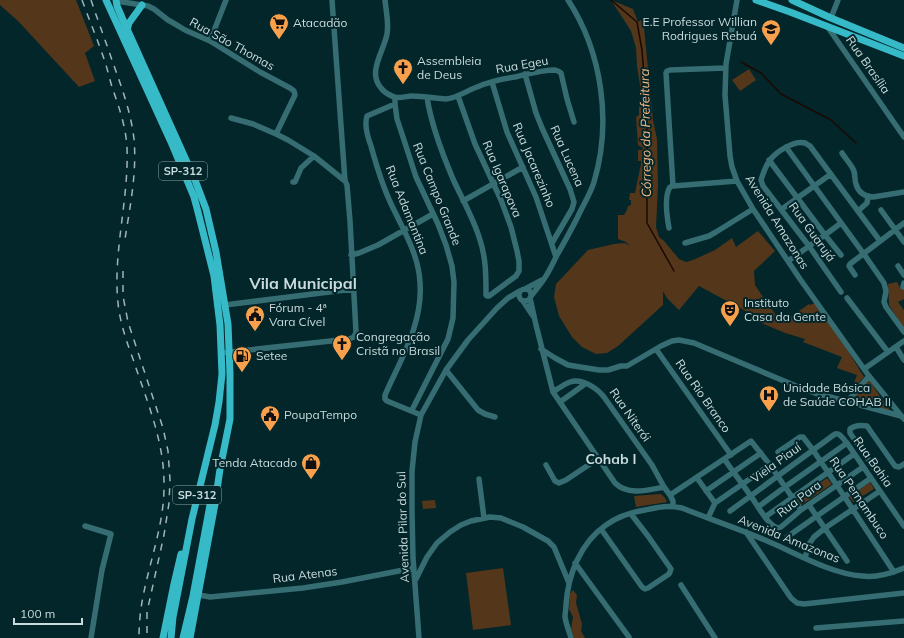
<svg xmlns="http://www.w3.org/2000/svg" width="904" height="638" font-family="Mulish,sans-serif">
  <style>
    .green { fill: #54361a }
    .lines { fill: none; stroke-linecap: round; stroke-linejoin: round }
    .stream { stroke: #1b0900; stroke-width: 1.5 }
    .minor { stroke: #366d73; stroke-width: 5.5 }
    .major { stroke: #37bac8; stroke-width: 7 }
    .rail { stroke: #a0b5b8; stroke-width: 1.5; stroke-dasharray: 7 7; stroke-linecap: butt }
    .labels { text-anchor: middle; stroke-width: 4; stroke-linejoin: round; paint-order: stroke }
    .shield { fill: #03262a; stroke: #8ea5a7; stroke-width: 1 }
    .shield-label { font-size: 11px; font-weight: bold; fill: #c9dbdd }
    .poi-label { font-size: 12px; fill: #c9dbdd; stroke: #03262a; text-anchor: start }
    .street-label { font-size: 12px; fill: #c9dbdd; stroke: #03262a }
    .water-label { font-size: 13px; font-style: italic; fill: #f8ba84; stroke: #03262a }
    .quarter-label { font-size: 14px; font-weight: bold; fill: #c9dbdd; stroke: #03262a }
    .district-label { font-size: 16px; font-weight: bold; fill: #c9dbdd; stroke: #03262a }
  </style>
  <rect width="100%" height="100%" fill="#03262a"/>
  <path class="green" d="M0 0H76L94 46 85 53 95 81 79 87 18 21 0 5Z
    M611 0 633 9 638 22 641 20 644 28 653 120 657 139 658 186 656 227 659 237 664 241 679 259 686 262 693 260 715 250 732 238 736 247 758 231 775 251 754 271 755 285 765 300 782 323 809 304 810 305 815 303 848 351 864 377 851 391 857 375 837 368 842 357 803 342 805 339 785 333 759 322 753 315 699 286 679 310 667 298 663 291V305L618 346 607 353 596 354 582 347 572 337 559 316 554 297 556 284 588 250 614 244 625 243 630 246 626 242 618 239V215H624L627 210 628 206 631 205V200H629L630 193H635L641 164V161H638V150H642L643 148 638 145 636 117 639 115V107L642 98 637 66 636 48 631 31Z
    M749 69 756 80 740 91 732 80Z
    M897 282 900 288 904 289V299L898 302 904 310V329L889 305 888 284Z
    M869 380 891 412 851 401Z
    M827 478 832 484 800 506 796 500Z
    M870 482 874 489 853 502 849 497Z
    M661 494 665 498 667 502 636 507 634 496Z
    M435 500 436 508 423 509 422 501Z
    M503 568 511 625 473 630 466 573Z
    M573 590 577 595 576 603 582 624 581 631 585 638H574L571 629 573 617 569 609 570 594Z"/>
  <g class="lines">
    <path class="stream" d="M611 0 637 22 642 50 647 113V223L674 271
      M741 62 761 73 781 94 831 120 856 143"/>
    <path class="minor" d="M332 0 345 181
      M385 0C386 11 389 23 387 34 384 51 367 72 381 88 384 92 389 95 394 97 399 99 406 96 412 96 423 96 434 98 446 99 457 98 466 91 477 87 489 82 502 79 515 77 528 74 542 70 555 70L558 71 561 73 567 99 574 122
      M737 0 726 64 725 95 730 156 732 167 737 181 753 209 800 279 869 376 904 419
      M116 1 142 5 148 6 154 9 168 20 175 24 185 30 210 41 260 72 290 88 294 91 295 95 276 134
      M831 18 838 0
      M827 26 904 137
      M210 41 226 0
      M525 74 536 113 542 128 570 189 574 202 572 209 552 243
      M492 82 507 132 536 197 556 257
      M395 97V104L397 119 403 137 416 177 438 224 446 245 452 266 454 282 453 318 448 339 412 410
      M427 97C431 125 442 153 453 179 462 199 474 219 480 240 486 258 486 276 486 295L487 296H489L516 276 519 271V261L517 251 511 227 501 200 475 144 458 96
      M395 104 367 116C364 125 368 138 371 146 377 168 384 191 395 212 406 235 419 257 420 283 423 323 401 359 385 395V399L387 401 421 415
      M786 147 866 257 884 283 886 291 884 302 886 307 904 332
      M842 153C845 158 850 163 853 169 856 174 854 179 856 184 858 192 865 197 873 197L904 192
      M769 160 825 235 841 255
      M293 182H295L301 168 314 156
      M673 186 666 73 667 71 670 70 725 68
      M673 186 737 181
      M463 201 523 167
      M782 209 831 174
      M881 210 904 242
      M858 211 867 203 868 197
      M669 228C667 217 664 196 670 187L673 186
      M685 243 709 236 716 232 753 209
      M351 255 359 253 378 245 433 214
      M788 261 825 235 841 223
      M898 266 904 275
      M855 275 849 266 850 264 904 223
      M903 287 904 283
      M519 295a6 6 0 1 1 12 0a6 6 0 1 1-12 0Z
      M525 289 542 280
      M841 292 809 246 763 186 761 180 762 177C764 171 766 165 770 160 776 152 794 140 805 143 807 144 808 145 810 146L880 241
      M531 296C535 291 540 285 544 279 549 272 553 263 557 255 565 241 573 227 580 212 585 202 591 192 594 182 612 122 602 52 568 0
      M530 298 536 325 553 392 615 483C628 496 648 490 664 487
      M847 298 888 352
      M523 301 533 316
      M225 305 353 289
      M896 347 904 360
      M541 349 555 358 568 365 599 370H608L621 366H627L661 346 672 341 679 340 694 343 796 386 815 393 901 416
      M656 349 731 455
      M221 353 349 339 354 337 356 332 350 221 347 185 345 181 314 156 288 140 276 134 253 124 231 118
      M864 369 904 341
      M446 370 478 410 485 414 495 417
      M553 392C558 389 564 384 570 382 582 378 597 388 604 397L652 465 664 487 670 495
      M560 402 585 384
      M847 402 869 376
      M778 452 800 437H803L813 450 844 496 894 572
      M725 460C733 472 742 483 750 495 757 504 767 525 778 528L781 527 801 510 863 467
      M546 465 555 481 559 483 566 480 599 458
      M877 472 850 433V429C855 425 861 425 867 426L895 466 899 467 904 464
      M697 478 715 503 708 518
      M479 479 484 518
      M706 491 761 453
      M715 503 770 465
      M809 505 847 561
      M673 506V501L670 495 751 441 770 465 801 510
      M758 507 785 487 847 443
      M730 511 835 434C840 432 843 439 847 443L904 526
      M765 517 854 454
      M85 526 111 534 102 570 91 638
      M601 529 642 587 645 589 648 588 669 574 670 572 671 569 648 536 631 514
      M746 532 791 598 797 603 804 604 904 593
      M787 537 871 478
      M805 558 809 544 814 537 825 528 880 491
      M575 563 629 637
      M416 579 427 557 437 543 450 532 461 525 471 521 490 517 501 518 523 527 548 541 554 547 569 583
      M681 585 715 638
      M199 595 210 597 303 588 342 582 414 568
      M816 628 904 621
      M419 638 413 558 412 511V471L415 442 421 415 446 370 468 340 497 308 508 298 520 291
      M571 638C569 631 566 624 565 617 565 613 566 609 566 605 568 575 580 543 606 525 617 517 632 512 645 510 659 507 668 505 682 508 709 519 737 528 765 540 794 552 831 574 862 576 877 578 891 573 904 568"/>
    <path class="major" d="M106 0 171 142 194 197 198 212 214 276 220 325 222 374 219 402 215 425 192 519 173 617 171 638
      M116 0 117 6 123 20 195 180 206 209 216 252 228 324 230 374V419L220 469 215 504 190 638
      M756 0 790 12 904 56
      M792 0 831 18 904 48
      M127 30 129 23 142 5
      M163 638 174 584 181 554
      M183 638 193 596 210 505 213 493"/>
    <path class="rail" d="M82 0C90 22 99 43 106 65 108 72 110 80 112 87 119 107 126 127 127 148 129 203 111 257 119 311 122 328 127 343 133 359 146 399 164 440 164 483 165 523 149 562 142 602 140 614 139 626 139 638
      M91 0C98 21 106 42 113 63 122 88 131 113 134 139 137 172 130 207 125 239
      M123 271V296L128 322 163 428 168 451 170 480 169 503 164 535 147 612V638"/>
  </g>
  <defs>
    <symbol id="supermarket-pin" viewBox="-11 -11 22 30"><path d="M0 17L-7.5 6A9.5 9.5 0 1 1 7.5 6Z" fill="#f8a04b" stroke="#03262a"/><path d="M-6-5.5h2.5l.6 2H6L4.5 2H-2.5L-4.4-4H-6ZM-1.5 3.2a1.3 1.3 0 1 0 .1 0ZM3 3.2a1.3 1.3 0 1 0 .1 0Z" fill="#111"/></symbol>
    <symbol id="school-pin" viewBox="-11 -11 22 30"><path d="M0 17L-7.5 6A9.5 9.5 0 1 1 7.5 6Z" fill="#f8a04b" stroke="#03262a"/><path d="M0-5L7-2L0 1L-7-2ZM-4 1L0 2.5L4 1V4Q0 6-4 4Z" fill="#111"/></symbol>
    <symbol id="church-pin" viewBox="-11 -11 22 30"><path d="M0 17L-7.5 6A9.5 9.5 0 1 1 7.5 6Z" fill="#f8a04b" stroke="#03262a"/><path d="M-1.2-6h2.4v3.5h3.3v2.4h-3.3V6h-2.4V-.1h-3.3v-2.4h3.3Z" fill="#111"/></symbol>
    <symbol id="theatre-pin" viewBox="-11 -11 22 30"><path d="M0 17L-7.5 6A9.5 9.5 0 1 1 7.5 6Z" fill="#f8a04b" stroke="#03262a"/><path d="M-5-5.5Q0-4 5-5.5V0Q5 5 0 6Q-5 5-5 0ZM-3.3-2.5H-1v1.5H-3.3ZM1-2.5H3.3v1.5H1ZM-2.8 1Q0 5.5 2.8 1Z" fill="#111"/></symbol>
    <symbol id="civic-pin" viewBox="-11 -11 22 30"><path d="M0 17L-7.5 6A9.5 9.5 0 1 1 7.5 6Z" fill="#f8a04b" stroke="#03262a"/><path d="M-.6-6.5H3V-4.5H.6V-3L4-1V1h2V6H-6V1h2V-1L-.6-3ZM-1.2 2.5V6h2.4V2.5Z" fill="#111"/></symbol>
    <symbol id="fuel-pin" viewBox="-11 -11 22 30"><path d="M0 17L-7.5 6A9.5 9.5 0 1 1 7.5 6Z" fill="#f8a04b" stroke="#03262a"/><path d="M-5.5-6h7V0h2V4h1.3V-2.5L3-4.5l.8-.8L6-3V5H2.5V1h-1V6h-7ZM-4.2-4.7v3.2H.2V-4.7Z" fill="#111"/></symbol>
    <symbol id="hospital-pin" viewBox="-11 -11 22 30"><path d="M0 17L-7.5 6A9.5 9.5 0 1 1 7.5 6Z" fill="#f8a04b" stroke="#03262a"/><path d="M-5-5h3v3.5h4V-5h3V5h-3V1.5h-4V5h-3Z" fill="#111"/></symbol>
    <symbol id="shop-pin" viewBox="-11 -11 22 30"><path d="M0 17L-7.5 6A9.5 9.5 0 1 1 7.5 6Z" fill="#f8a04b" stroke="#03262a"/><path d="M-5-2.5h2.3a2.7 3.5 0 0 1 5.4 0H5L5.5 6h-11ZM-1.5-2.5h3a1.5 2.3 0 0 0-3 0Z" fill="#111"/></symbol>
  </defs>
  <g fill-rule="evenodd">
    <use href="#supermarket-pin" x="268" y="12" width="22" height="30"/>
    <use href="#school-pin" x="760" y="18" width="22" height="30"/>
    <use href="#church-pin" x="392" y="57" width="22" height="30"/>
    <use href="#theatre-pin" x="719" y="299" width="22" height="30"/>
    <use href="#civic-pin" x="244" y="304" width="22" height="30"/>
    <use href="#church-pin" x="331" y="333" width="22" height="30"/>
    <use href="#fuel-pin" x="231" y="345" width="22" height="30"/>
    <use href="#hospital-pin" x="758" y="384" width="22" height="30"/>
    <use href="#civic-pin" x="259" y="404" width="22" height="30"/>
    <use href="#shop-pin" x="300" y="452" width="22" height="30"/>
  </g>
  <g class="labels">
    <g class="shield">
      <rect x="159" y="162" width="48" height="18" rx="3"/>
      <rect x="173" y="486" width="48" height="18" rx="3"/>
    </g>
    <g class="shield-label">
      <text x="183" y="175">SP-312</text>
      <text x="197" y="499">SP-312</text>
    </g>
    <g class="poi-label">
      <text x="757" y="26" text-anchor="end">E.E Professor Willian<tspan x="757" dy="14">Rodrigues Rebuá</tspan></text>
      <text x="293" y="27">Atacadão</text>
      <text x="417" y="65">Assembleia<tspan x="417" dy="14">de Deus</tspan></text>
      <text x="744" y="307">Instituto<tspan x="744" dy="14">Casa da Gente</tspan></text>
      <text x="269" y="312">Fórum - 4ª<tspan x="269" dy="14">Vara Cível</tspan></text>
      <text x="356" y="341">Congregação<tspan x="356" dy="14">Cristã no Brasil</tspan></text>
      <text x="256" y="360">Setee</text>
      <text x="783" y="392">Unidade Básica<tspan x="783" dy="14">de Saúde COHAB II</tspan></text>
      <text x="284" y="419">PoupaTempo</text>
      <text x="297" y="467" text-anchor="end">Tenda Atacado</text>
    </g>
    <g class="street-label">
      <text transform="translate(232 44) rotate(29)" y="4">Rua São Thomas</text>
      <text transform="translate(522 65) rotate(-10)" y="4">Rua Egeu</text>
      <text transform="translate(868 65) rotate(55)" y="4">Rua Brasília</text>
      <text transform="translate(567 156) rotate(66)" y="4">Rua Lucena</text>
      <text transform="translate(534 165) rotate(67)" y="4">Rua Jacarezinho</text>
      <text transform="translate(502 179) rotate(67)" y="4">Rua Igarapava</text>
      <text transform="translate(437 194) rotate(68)" y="4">Rua Campo Grande</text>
      <text transform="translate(407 210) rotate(68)" y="4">Rua Adamantina</text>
      <text transform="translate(777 222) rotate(58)" y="4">Avenida Amazonas</text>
      <text transform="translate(812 232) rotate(54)" y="4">Rua Guarujá</text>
      <text transform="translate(703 396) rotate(55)" y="4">Rua Rio Branco</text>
      <text transform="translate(630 415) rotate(55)" y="4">Rua Niterói</text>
      <text transform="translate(873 462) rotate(55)" y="4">Rua Bahia</text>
      <text transform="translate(776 463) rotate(-36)" y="4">Viela Piauí</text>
      <text transform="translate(859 498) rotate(56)" y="4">Rua Pernambuco</text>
      <text transform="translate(799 499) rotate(-37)" y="4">Rua Para</text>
      <text transform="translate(403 527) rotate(-92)" y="4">Avenida Pilar do Sul</text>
      <text transform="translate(789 539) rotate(22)" y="4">Avenida Amazonas</text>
      <text transform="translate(305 575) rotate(-7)" y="4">Rua Atenas</text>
    </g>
    <g class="water-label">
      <text transform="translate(645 133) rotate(-91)" y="5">Córrego da Prefeitura</text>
    </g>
    <g class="quarter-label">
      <text x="611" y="464">Cohab I</text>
    </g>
    <g class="district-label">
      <text x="303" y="289">Vila Municipal</text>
    </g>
  </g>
  <path d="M14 618v6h68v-6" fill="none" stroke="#c9dbdd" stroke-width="2"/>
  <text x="20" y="618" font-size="12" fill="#c9dbdd" stroke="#03262a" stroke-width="3" paint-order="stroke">100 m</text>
</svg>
